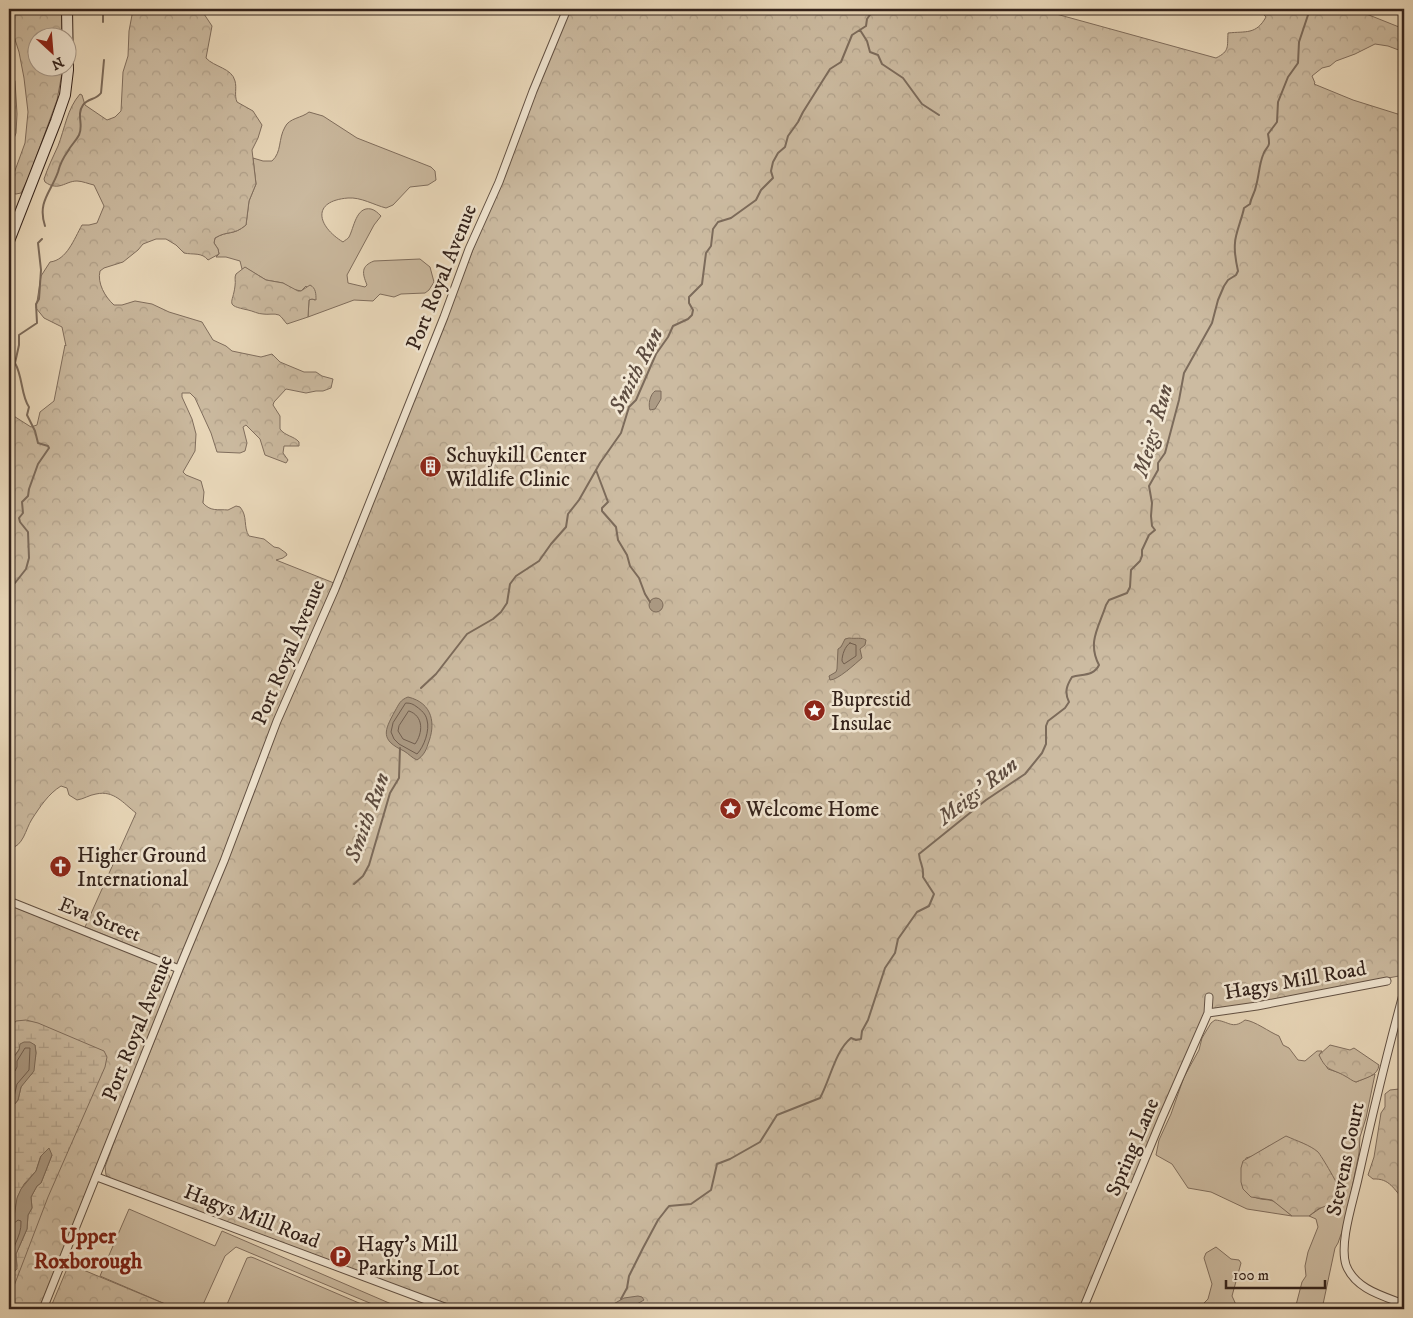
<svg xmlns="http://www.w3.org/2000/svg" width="1413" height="1318" font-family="'IM FELL DW Pica',serif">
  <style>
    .grass { fill: #ccbba1; stroke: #806e5e }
    .forest { fill: url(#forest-crowns); stroke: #806e5e }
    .wetland { fill: url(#wetland-marsh); stroke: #806e5e }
    .water { fill: #ac9b85; stroke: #7c6b5b }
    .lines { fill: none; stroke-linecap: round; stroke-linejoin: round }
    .shore { stroke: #705e50; stroke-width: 1 }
    .stream { stroke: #7c6b5b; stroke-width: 2 }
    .minor-casing { stroke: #615043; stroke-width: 9 }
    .secondary-casing { stroke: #33221b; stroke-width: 12 }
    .minor { stroke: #f2e7d3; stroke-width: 7 }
    .secondary { stroke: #f2e7d3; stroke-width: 10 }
    .labels { text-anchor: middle; stroke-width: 5; stroke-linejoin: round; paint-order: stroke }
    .street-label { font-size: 21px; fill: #33221b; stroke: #f2e7d3 }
    .poi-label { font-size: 21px; fill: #33221b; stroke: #f2e7d3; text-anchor: start }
    .water-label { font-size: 22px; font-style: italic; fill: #5d4c40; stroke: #f2e7d3 }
    .neighbourhood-label { font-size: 22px; font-weight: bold; fill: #7a1f14; stroke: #f2e7d3 }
  </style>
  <defs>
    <pattern id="forest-crowns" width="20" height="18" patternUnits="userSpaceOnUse" patternTransform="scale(1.25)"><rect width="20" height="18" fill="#ccbba1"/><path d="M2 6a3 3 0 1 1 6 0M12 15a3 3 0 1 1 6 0" fill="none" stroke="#b0a08a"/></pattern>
    <pattern id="wetland-marsh" width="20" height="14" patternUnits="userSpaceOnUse" patternTransform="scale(1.25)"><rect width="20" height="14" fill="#ccbba1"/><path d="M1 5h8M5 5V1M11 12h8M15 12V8" fill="none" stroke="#b0a08a"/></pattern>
  </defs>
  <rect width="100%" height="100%" fill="#ebdabc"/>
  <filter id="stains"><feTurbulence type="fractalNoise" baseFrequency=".004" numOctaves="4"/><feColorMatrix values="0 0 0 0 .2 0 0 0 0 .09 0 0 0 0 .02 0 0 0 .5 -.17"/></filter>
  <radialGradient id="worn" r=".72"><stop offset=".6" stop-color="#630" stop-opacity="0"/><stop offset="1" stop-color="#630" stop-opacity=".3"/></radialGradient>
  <path class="grass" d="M309 112 323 116 357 138 431 167 435 171 436 180 428 185 410 187 393 205 386 208C374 205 361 197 348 198 311 201 317 226 343 242 345 240 348 239 349 237 354 228 356 206 371 209 375 210 378 213 381 216L374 225 347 275 348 283 365 287 367 285C362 273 361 266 374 261L420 259 430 267 434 282 429 290 425 293 401 294 394 297 380 294 373 301 354 300 308 317 309 300 312 299 315 300 306 286 301 291 292 289 283 283 266 280 246 268 242 269 240 261 226 257H216L219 254 218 249 214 243 215 238C228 230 233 236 246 225L249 201 256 184 253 158 263 161H272C282 152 278 139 285 127 289 118 302 118 309 112Z
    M1215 1020C1229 1021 1232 1030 1245 1020 1255 1021 1269 1032 1279 1036L1283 1045 1289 1048 1298 1060 1305 1061 1317 1051H1322L1319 1055 1328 1069 1343 1074 1356 1082 1375 1074 1366 1118 1360 1137 1359 1153 1345 1223 1338 1243 1335 1248 1322 1309H1295L1302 1282 1306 1276 1305 1266 1308 1252 1318 1227 1316 1219 1309 1216 1322 1207 1339 1187 1327 1168 1305 1145 1302 1143 1269 1146 1253 1156 1246 1158C1242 1176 1235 1191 1257 1198 1262 1200 1268 1199 1273 1201 1280 1204 1286 1211 1292 1216L1247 1209 1211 1192 1188 1188 1172 1164 1156 1155 1159 1140 1171 1114 1184 1077 1199 1050 1202 1038 1211 1023Z
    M129 1209 215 1246 222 1231 403 1309H384L236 1247 225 1256 201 1309H177L100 1276Z
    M1216 1247 1231 1259 1239 1260 1241 1263 1232 1296 1238 1309H1198L1208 1299 1212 1284 1204 1258 1206 1253Z
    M251 1257 254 1258 373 1309H225L247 1258Z"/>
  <path class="forest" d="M9 9H62V37L38 38V68H63L57 100 29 177 21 193 16 194 12 193 10 189 13 176 25 143 28 112 24 78 19 52 11 27Z
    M132 9H202V11L212 26 206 58C214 67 232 68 235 81 237 88 234 95 237 102L253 111 262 125 258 138 252 150 256 184 249 201 246 225C233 236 228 230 215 238L214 243 218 249 219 254 208 260C202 252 193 255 184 253L176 245 166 239H156L143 244 138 250 123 262 104 268 100 271C97 283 105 297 114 305H122L135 301 152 304 169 312 202 322 213 340 226 346 232 351 261 357 272 354 280 362 304 372H316L322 376 333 379 331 388 323 391H316L306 393 286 389 274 402 273 405 280 416V429C285 436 294 436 299 442V446H284L283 453 288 460 286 463 265 455 260 439 246 425 243 427 247 443 245 451 240 453 217 452 211 433 195 398 190 393H182V397L192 419 196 434 195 451 183 472 186 475 201 481 204 492 203 503C211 512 218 509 228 510L236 506 240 507C248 516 243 527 249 536L264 539 274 547 279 548 286 553 287 555 283 558 276 560 339 585 569 9H1038L1216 58C1230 51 1227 47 1228 33 1246 31 1256 35 1266 17L1259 9H1346L1364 13 1404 29V52L1388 46 1375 44 1355 54 1336 61 1330 66 1322 68 1312 76 1315 83 1314 84 1353 100 1404 116V975L1220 1010 1205 1011 1080 1309H459L112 1179 106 1175 105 1167 117 1134 184 967 85 927 136 813C123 803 114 790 96 794 89 795 84 799 77 800L69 795 67 788 61 786C48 794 40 807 32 819 25 830 24 846 9 849V413L31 427 37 425 40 412 54 401 65 345 66 346 62 327 44 318 36 308 41 276 50 262C67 260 74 239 82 225H89L97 223 104 206 94 185C89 184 82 181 77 181 65 181 59 192 45 182L44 179C48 167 53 157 58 146 65 128 67 109 80 94L82 95 85 105 107 120 115 117 121 111 123 72 128 56 129 31 132 15Z
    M10 73 15 81 17 114 16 133 9 152Z
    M245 267 266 280 283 283 298 291H301L310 285C316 288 316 294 316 300L312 299 309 300 308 317 287 324C284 321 282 317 279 315 274 313 268 315 263 314 258 314 253 311 248 310 224 305 233 304 235 286 236 281 234 278 236 274Z
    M9 905 158 964 167 971 171 980 39 1309H9Z
    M1330 1045 1350 1050 1354 1048 1379 1065C1378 1076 1365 1078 1356 1082 1352 1081 1349 1078 1345 1076 1331 1068 1327 1072 1319 1055Z
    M1399 1089 1404 1093V1200C1394 1190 1390 1178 1373 1179L1368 1175 1374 1157 1381 1113 1385 1107V1094L1390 1090Z
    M1286 1136C1297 1141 1310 1145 1318 1152 1321 1155 1341 1189 1341 1193 1342 1197 1341 1197 1339 1201L1318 1209 1309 1216H1292L1272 1200 1251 1197 1243 1189 1241 1182V1168L1243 1161Z
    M69 1264 177 1309H50Z"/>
  <path class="wetland" d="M26 1020 38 1023 104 1051 107 1057 105 1067 48 1197 9 1299V1276L14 1273 17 1266 16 1254 27 1229 28 1215 32 1208 31 1197 37 1186 41 1183 52 1155 41 1156 40 1158 36 1171 24 1184 18 1196 14 1217 9 1220V1115L12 1112 14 1105 18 1100 21 1087 25 1080 32 1074 36 1053 35 1045 20 1048 11 1061C13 1067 9 1072 11 1079L9 1082V1030L16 1021Z"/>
  <path class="water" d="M655 391H661V399L655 409 650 410C648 404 650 395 655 391Z
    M649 605a7 7 0 1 1 14 0a7 7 0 1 1-14 0Z
    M849 638C856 639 861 637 866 640L865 645 860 649 862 658C855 664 838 680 830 680L829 676 836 672 837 669 838 649 841 647 845 639Z
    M408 697C433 703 436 724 428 744 426 751 423 756 417 760 412 758 409 754 404 751 380 740 384 731 395 711 399 704 400 700 408 697Z
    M24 1042H30L35 1045 36 1053 34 1071 21 1087 18 1100 14 1105 12 1113 9 1115V1082L11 1079 9 1072 12 1065 11 1061 19 1050 20 1044Z
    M49 1148 52 1155 41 1183 37 1186 31 1197 32 1208 28 1215 27 1229 16 1254 17 1269 9 1276V1220L14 1217 17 1198 21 1189 36 1171 41 1156Z
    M638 1296 642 1297 644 1300 628 1309H609L610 1306 624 1298Z"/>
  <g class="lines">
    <path class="shore" d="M850 643 856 645V656L844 664 842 661C842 655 845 646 850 643Z
      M406 703C411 703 413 704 417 707 421 710 426 714 427 720 430 730 424 747 417 754L399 744 394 739 391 732 393 723Z
      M409 711C424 716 423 733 415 744L403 739 398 731 399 726Z
      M9 1074 15 1071 17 1067V1061L25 1048H30L29 1070 17 1084 14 1097 9 1104
      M9 1225 13 1224 18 1220 21 1221C22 1239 9 1246 12 1267L9 1270"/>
    <path class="stream" d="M103 9V22
      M860 30 867 41 870 52 878 55 882 64 903 78 922 104 939 115
      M45 226C37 202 51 192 58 172 60 164 63 158 68 151 71 145 76 141 79 135 84 125 76 115 83 105 88 98 96 100 101 93L104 60
      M596 470 608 502 602 508V511L616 527 618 540 627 555 630 566 639 578 645 594 650 602
      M15 583 26 569 29 558 28 532 20 522 19 518 23 513 22 502 28 496 29 489 38 464 49 448 48 446 38 443 35 431 27 415 29 407C21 396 23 377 15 363L19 345V335L37 323 36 304 39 299 41 270 38 243 42 239
      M421 688 436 674 467 634 493 619 501 612 507 603 510 584 516 576 539 561 551 544 566 527 568 514 579 500 600 463 621 433 629 407 636 400 656 354 668 337 673 326 688 319 692 315 693 310 689 303V297L702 284 706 253 711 246 713 229 718 222 731 218 756 200 761 190 773 178 771 171 773 162 778 153 785 147 788 136 798 122 803 112 830 69 841 62 852 35 866 26 867 19 874 9
      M354 884 363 876 369 865 390 793 399 778 400 748
      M621 1299 627 1288 629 1276 643 1248 658 1220 669 1206 691 1204 711 1190 717 1164 730 1159 760 1142 777 1115 820 1098C830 1080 835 1051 851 1038L856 1040 861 1039 862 1031 868 1020 885 968 895 953 898 939 917 912 929 906 934 894 923 877C924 865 920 865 919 854L986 800 1025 774 1042 753 1046 744V726L1048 721 1065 708 1069 702C1064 692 1067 685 1072 677 1083 674 1094 676 1099 665 1087 642 1099 627 1106 605L1109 600 1127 593 1130 587 1131 570 1140 561 1142 556V550L1149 535 1155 530 1152 526 1151 516 1152 503 1149 486 1158 470V463L1165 453 1179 400 1184 373 1212 323 1218 300 1224 286 1228 280 1236 275 1238 271C1236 262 1234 252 1235 243 1235 234 1242 219 1244 208L1250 204C1251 197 1255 193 1256 186 1259 176 1259 165 1263 155 1267 144 1271 150 1268 134L1277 122 1278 102 1288 77 1298 63 1299 42 1310 9
      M602 1309 610 1307"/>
    <defs>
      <path id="minor" d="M9 901 179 969
        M1404 991C1387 1053 1372 1116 1358 1179 1353 1202 1339 1243 1346 1265 1355 1289 1383 1296 1404 1304
        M1208 1013 1257 1006 1387 981
        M97 1177 450 1309
        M43 1309 179 969 224 861 277 721 335 589 444 317 469 249 499 182 533 91 567 9
        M1083 1309 1162 1118 1208 1013 1209 997"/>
      <path id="secondary" d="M9 241 56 121 65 95 68 70 67 9"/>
    </defs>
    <use href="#minor" class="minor-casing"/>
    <use href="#secondary" class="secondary-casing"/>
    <use href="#minor" class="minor"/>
    <use href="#secondary" class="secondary"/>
  </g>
  <defs>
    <symbol id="building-disc" viewBox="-11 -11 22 22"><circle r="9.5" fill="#8f2418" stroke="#f2e7d3"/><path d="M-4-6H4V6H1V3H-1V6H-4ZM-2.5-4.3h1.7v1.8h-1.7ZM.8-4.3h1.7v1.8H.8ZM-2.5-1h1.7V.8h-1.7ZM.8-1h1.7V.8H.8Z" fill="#fff"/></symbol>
    <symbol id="sight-disc" viewBox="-11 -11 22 22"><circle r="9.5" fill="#8f2418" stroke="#f2e7d3"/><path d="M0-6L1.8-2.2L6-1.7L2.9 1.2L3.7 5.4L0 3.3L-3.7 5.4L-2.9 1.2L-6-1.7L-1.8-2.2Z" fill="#fff"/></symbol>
    <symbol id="church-disc" viewBox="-11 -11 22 22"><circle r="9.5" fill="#8f2418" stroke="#f2e7d3"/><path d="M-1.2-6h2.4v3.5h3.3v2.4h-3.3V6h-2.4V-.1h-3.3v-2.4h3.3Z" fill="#fff"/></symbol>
    <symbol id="parking-disc" viewBox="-11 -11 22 22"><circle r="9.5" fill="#8f2418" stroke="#f2e7d3"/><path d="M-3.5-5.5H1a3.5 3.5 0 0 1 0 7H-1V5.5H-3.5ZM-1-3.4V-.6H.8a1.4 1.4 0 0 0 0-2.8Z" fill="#fff"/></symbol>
  </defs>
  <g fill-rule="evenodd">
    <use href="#building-disc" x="418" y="454" width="25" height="25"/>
    <use href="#sight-disc" x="802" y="698" width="25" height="25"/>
    <use href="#sight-disc" x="718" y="796" width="25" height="25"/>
    <use href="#church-disc" x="48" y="854" width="25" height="25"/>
    <use href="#parking-disc" x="328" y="1244" width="25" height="25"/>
  </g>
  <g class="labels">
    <g class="street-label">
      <text transform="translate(441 277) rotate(-68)" y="7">Port Royal Avenue</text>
      <text transform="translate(288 652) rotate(-67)" y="7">Port Royal Avenue</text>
      <text transform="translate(100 919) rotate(22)" y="7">Eva Street</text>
      <text transform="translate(1295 980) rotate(-10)" y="7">Hagys Mill Road</text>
      <text transform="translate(137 1028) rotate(-68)" y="7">Port Royal Avenue</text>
      <text transform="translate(1132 1147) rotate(-67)" y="7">Spring Lane</text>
      <text transform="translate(1345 1159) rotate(-78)" y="7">Stevens Court</text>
      <text transform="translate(252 1216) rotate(21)" y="7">Hagys Mill Road</text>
    </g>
    <g class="poi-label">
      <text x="446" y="462">Schuykill Center<tspan x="446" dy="24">Wildlife Clinic</tspan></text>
      <text x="831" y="706">Buprestid<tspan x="831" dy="24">Insulae</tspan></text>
      <text x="746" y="816">Welcome Home</text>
      <text x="77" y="862">Higher Ground<tspan x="77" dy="24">International</tspan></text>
      <text x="357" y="1251">Hagy's Mill<tspan x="357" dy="24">Parking Lot</tspan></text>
    </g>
    <g class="water-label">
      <text transform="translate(635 370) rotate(-63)" y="8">Smith Run</text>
      <text transform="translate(1152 430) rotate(-74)" y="8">Meigs' Run</text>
      <text transform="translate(977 790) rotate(-38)" y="8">Meigs' Run</text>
      <text transform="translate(366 817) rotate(-70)" y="8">Smith Run</text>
    </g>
    <g class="neighbourhood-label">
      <text x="88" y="1243">Upper<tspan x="88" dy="25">Roxborough</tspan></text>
    </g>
  </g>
  <rect width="1413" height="1318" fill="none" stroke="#ebdabc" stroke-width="30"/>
  <rect x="10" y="10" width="1393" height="1298" fill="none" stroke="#33221b" stroke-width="2.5"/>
  <rect x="15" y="15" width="1383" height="1288" fill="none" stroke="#33221b"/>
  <g transform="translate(52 52) rotate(154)"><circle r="24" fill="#f2e7d3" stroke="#a69889"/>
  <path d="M0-4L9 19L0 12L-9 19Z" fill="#8f2418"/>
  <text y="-8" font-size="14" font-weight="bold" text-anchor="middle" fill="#33221b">N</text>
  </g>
  <path d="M1226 1280v8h99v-8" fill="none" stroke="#33221b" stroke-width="2.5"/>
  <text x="1233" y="1280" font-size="15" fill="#33221b" stroke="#f2e7d3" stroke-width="4" paint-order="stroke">100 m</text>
  <rect width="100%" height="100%" filter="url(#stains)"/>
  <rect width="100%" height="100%" fill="url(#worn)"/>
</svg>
